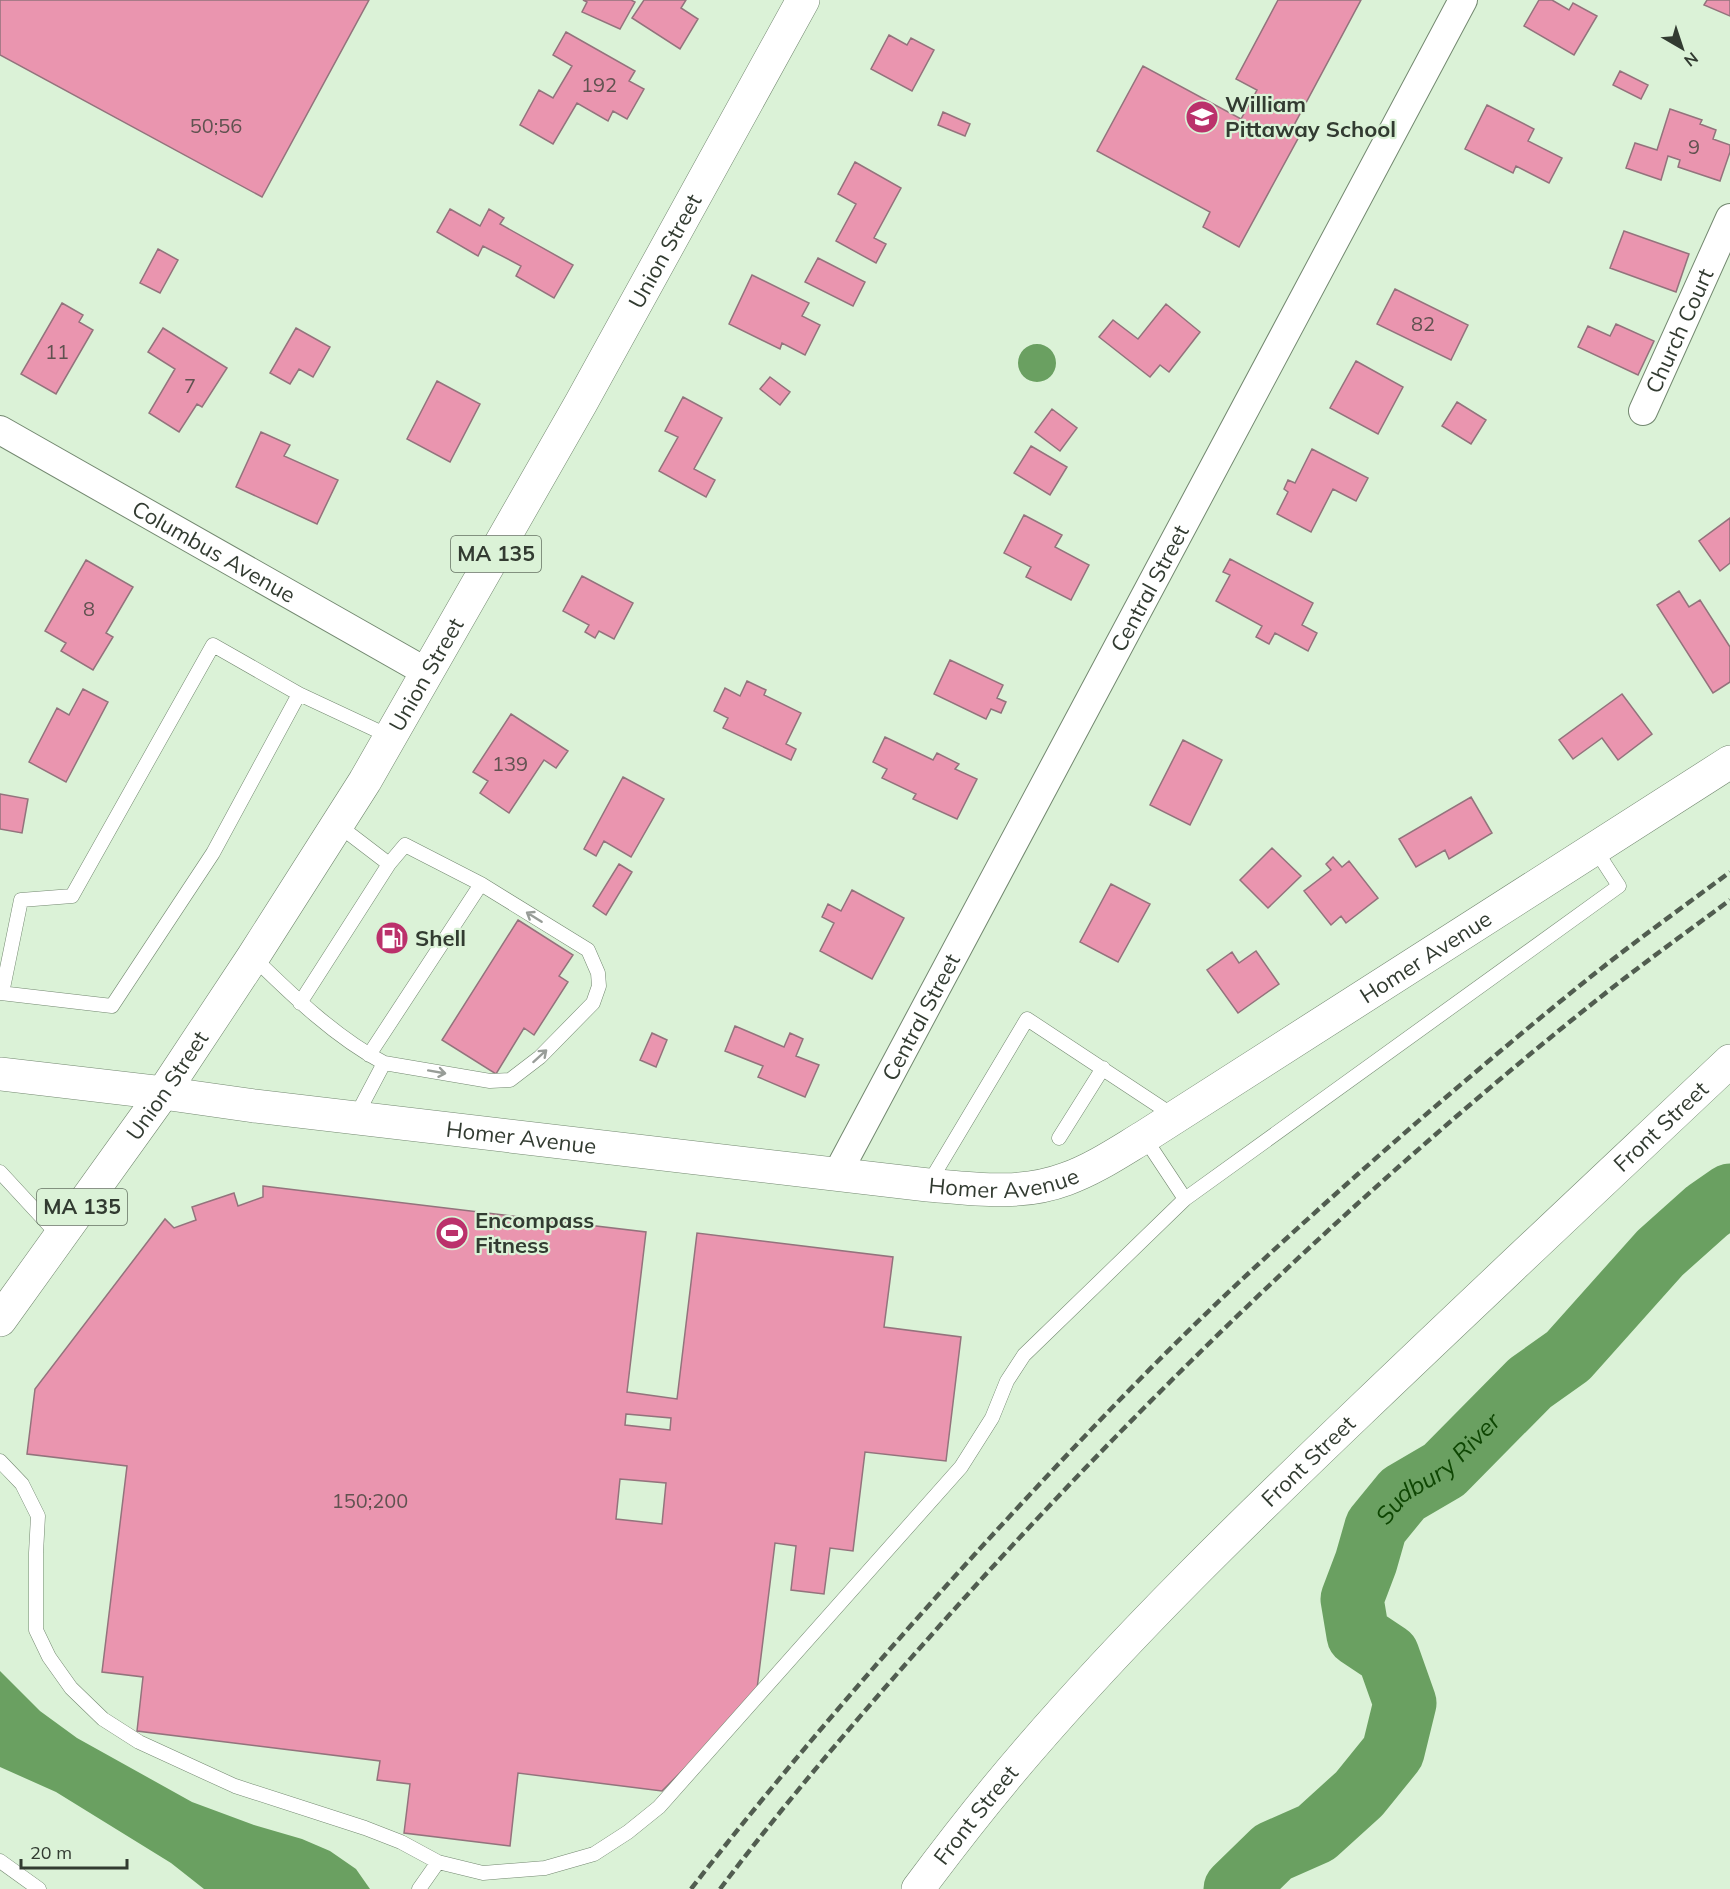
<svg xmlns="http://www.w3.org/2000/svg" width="1730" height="1889" font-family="Mulish,sans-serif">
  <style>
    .water { fill: #6aa061 }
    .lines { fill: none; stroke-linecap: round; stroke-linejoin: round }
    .river { stroke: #6aa061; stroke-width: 63 }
    .building { fill: #ea95af; stroke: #93737c; stroke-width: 1.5; fill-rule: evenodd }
    .lane-casing { stroke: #738870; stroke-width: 15 }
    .street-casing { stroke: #738870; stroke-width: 30 }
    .secondary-casing { stroke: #738870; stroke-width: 34 }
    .primary-casing { stroke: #738870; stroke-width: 34 }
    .lane { stroke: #fff; stroke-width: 14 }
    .street { stroke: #fff; stroke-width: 28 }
    .secondary { stroke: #fff; stroke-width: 33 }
    .primary { stroke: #fff; stroke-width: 33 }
    .rail { stroke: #515d50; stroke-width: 4.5; stroke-dasharray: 9 4.5; stroke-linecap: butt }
    .oneway { stroke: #989d98 }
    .labels { text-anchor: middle; stroke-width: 4.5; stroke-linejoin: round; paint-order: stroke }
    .number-label { font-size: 20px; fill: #605250 }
    .shield { fill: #dbf2d7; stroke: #657263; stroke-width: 1.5 }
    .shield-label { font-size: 21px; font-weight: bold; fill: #323b31 }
    .poi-label { font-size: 22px; font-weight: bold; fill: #323b31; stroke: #dbf2d7; text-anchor: start }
    .street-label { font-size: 22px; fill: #323b31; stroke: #dbf2d7 }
    .water-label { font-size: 24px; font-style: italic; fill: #0e4603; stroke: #dbf2d7 }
  </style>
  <rect width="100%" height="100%" fill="#dbf2d7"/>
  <path class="water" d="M1018 363a19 19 0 1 1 38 0a19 19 0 1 1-38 0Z
    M0 1671 40 1711 77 1738 192 1802 254 1825 302 1839 330 1851 356 1869 370 1889H204L171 1863 56 1792 0 1767Z"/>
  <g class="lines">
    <path class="river" id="s1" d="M1235 1889 1273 1852 1316 1833 1359 1794 1393 1752 1405 1703 1388 1655 1358 1635 1352 1599 1366 1562 1376 1527 1403 1494 1444 1470 1530 1383 1568 1356 1660 1253 1707 1211 1730 1195"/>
  </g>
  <path class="building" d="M0 0H369L262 197 0 55Z
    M583 0H631L635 2 620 29 582 12 587 2Z
    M644 0H686L681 8 698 19 680 49 632 18Z
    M1278 0H1361L1292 129 1301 133 1239 247 1203 227 1210 212 1097 151 1143 66 1241 119 1257 90 1236 79Z
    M1539 0H1552L1569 10 1573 3 1597 16 1574 55 1524 26Z
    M1707 0H1730V16L1704 5Z
    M566 32 635 71 629 81 644 89 627 119 613 111 608 121 577 103 553 144 520 125 539 90 553 98 572 66 553 55Z
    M889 35 907 45 911 38 934 50 912 91 871 69Z
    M1620 71 1648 85 1641 99 1613 85Z
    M1487 105 1534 129 1528 141 1562 158 1549 183 1516 166 1513 173 1465 149Z
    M1670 109 1702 120 1700 124 1716 130 1713 139 1730 145V152L1720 181 1678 167 1680 160 1668 156 1661 180 1626 168 1635 143 1657 150Z
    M943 112 970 124 965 136 938 125Z
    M855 162 901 188 874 238 886 244 876 263 836 241 856 204 838 194Z
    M450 209 480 226 489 209 504 218 500 224 573 265 554 298 516 276 521 266 483 246 478 256 437 232Z
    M1624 231 1689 254 1676 292 1610 268Z
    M158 249 178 260 160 293 140 283Z
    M818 258 865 282 853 306 805 282Z
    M752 275 809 303 802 316 820 325 805 355 782 343 780 349 729 324Z
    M1395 289 1468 325 1451 360 1377 324Z
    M62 303 83 315 79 322 93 330 56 394 21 374Z
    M1166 304 1200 332 1169 372 1160 365 1150 377 1099 337 1113 320 1138 339Z
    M1616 324 1654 341 1638 375 1578 347 1588 326 1610 336Z
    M163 328 227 368 202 407 197 404 179 432 149 413 175 369 148 352Z
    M296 328 330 347 313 377 299 369 290 384 270 373Z
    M1356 361 1403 387 1378 434 1330 408Z
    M770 377 790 392 780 405 760 389Z
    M437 381 480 404 450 462 407 439Z
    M683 397 722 418 694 469 715 480 706 497 659 471 678 437 665 431Z
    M1457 402 1486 420 1471 444 1442 426Z
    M1052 409 1077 428 1060 451 1035 432Z
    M261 432 290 445 284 456 338 480 317 524 236 487Z
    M1031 446 1067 467 1050 495 1014 473Z
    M1312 449 1368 478 1356 501 1333 489 1311 532 1277 514 1288 492 1284 489 1288 480 1295 483Z
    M1024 515 1062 535 1055 547 1089 565 1071 600 1026 577 1031 567 1004 553Z
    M1730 518V563L1720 571 1699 541Z
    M1230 559 1313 603 1302 625 1317 633 1308 651 1275 633 1269 644 1256 637 1262 626 1216 601 1230 575 1223 572Z
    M86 560 133 587 106 633 113 637 93 670 61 651 66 643 45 631Z
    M582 576 633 603 614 639 599 631 595 638 585 632 589 625 563 611Z
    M1679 591 1689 607 1700 600 1730 647V682L1713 693 1657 605Z
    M950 660 1003 685 997 698 1006 702 1001 713 991 709 986 719 934 694Z
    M747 681 766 690 764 695 801 713 786 744 796 749 791 760 723 728 728 718 714 711 725 688 740 696Z
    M83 689 108 702 66 782 29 762 57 708 69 715Z
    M1622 694 1652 734 1618 760 1602 738 1573 759 1559 740Z
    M511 714 568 751 556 768 544 760 509 813 480 793 488 781 473 772Z
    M885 737 933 760 937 753 959 764 955 769 977 779 957 819 913 799 916 794 882 778 887 769 873 762Z
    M1183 740 1222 760 1190 825 1150 805Z
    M623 777 664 799 631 857 604 841 596 856 584 849Z
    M0 794 28 799 22 833 0 829Z
    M1471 797 1492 833 1449 859 1445 850 1416 867 1399 839Z
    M1272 848 1301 876 1268 908 1240 880Z
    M1333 857 1342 867 1349 861 1378 898 1346 923 1341 916 1331 925 1304 891 1331 870 1326 864Z
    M619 864 632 872 606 915 593 906Z
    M1111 884 1150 904 1118 962 1080 942Z
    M852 890 904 918 872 979 820 951 834 923 822 917 828 904 841 911Z
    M518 920 573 955 559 976 568 982 534 1035 524 1028 496 1074 442 1040Z
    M1256 951 1279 984 1238 1013 1207 970 1232 952 1239 963Z
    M735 1026 784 1047 790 1033 803 1039 796 1056 819 1065 805 1097 758 1077 763 1066 725 1051Z
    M652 1033 667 1040 656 1067 640 1060Z
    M263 1186 646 1232 627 1392 677 1399 697 1233 893 1257 884 1327 961 1337 946 1461 865 1452 853 1551 830 1548 824 1594 791 1590 796 1546 775 1543 756 1697 662 1791 518 1773 510 1846 404 1833 410 1784 377 1780 380 1761 137 1731 143 1677 102 1672 127 1466 27 1454 35 1389 165 1219 174 1228 196 1220 192 1207 234 1193 238 1206 263 1197ZM626 1414 671 1418 670 1430 625 1425ZM620 1479 666 1483 662 1524 616 1519Z"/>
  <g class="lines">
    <defs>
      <path id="lane" d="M338 825 389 864 405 845 481 884 369 1055
        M253 957C293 996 335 1037 384 1063L355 1118
        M0 993 112 1006 213 853 299 694 391 737
        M2 993 21 900 72 896 213 645 299 694
        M300 1003 389 864
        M384 1063 490 1081 510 1080 540 1057 593 1003 599 986 598 973 588 950 481 884
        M1144 1137 1185 1199
        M1059 1138 1103 1068
        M0 1172 60 1237
        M929 1183 1027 1019 1174 1116
        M0 1461 22 1484 38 1516 36 1553V1630L49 1657 71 1688 103 1719 139 1742 235 1786 365 1828 401 1842 438 1862 483 1873 545 1868 594 1854 628 1832 659 1807 961 1467 992 1418 1007 1381 1024 1355 1185 1199 1619 886 1595 849
        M0 1861 39 1889
        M419 1889 438 1862"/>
      <g id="street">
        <path id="s2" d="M1643 411 1730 218"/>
        <path id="s3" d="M0 430 428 673"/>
        <path id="s4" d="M837 1174 1463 0"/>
      </g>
      <g id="secondary">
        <path id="s5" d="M0 1074 163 1093 254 1106 928 1185C974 1189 1021 1196 1066 1179 1094 1169 1119 1152 1144 1137L1730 762"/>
        <path id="s6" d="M918 1889C953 1842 989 1796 1027 1752 1131 1631 1246 1520 1361 1410 1483 1293 1607 1177 1730 1061"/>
      </g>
      <g id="primary">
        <path id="s7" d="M0 1320 163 1093 253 957 365 781 581 403 803 0"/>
      </g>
    </defs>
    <use href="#lane" class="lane-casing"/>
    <use href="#street" class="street-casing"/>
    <use href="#secondary" class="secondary-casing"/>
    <use href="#primary" class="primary-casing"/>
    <use href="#lane" class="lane"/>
    <use href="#street" class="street"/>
    <use href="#secondary" class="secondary"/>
    <use href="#primary" class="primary"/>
    <path class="rail" d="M691 1889C781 1773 876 1663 975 1554 1064 1457 1155 1360 1251 1271 1357 1173 1466 1078 1578 987 1627 947 1679 910 1730 872
      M720 1889C800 1783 888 1683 977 1584 1167 1375 1372 1180 1593 1003 1638 967 1684 934 1730 900"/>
  </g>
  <defs><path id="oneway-shaft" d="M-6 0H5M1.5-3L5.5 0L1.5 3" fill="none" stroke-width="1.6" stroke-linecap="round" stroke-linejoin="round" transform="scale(1.5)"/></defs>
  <g class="oneway">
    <use href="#oneway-shaft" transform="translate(534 917) rotate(-148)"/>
    <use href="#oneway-shaft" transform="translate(540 1056) rotate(-42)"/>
    <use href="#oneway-shaft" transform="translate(437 1072) rotate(10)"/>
  </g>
  <defs>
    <symbol id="school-disc" viewBox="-11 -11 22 22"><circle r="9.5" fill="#bb316b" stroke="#dbf2d7"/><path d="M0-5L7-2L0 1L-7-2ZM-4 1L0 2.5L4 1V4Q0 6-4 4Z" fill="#fff"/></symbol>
    <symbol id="fuel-disc" viewBox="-11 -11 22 22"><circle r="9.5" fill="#bb316b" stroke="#dbf2d7"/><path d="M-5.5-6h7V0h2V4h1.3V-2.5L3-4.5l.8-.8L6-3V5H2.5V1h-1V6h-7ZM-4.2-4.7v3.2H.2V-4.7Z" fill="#fff"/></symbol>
    <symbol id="stadium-disc" viewBox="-11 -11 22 22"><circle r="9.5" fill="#bb316b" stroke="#dbf2d7"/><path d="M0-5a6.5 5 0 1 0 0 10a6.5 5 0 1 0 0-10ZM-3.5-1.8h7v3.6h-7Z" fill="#fff"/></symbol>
  </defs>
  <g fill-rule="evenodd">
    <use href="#school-disc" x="1183" y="98" width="38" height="38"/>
    <use href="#fuel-disc" x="373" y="919" width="38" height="38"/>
    <use href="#stadium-disc" x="433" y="1214" width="38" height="38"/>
  </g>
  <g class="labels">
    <g class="number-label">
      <text x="599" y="92">192</text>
      <text x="216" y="133">50;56</text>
      <text x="1694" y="154">9</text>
      <text x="1423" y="331">82</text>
      <text x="57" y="359">11</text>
      <text x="190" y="393">7</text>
      <text x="89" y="616">8</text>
      <text x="510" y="771">139</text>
      <text x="370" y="1508">150;200</text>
    </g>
    <g class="shield">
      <rect x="451" y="536" width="90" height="36" rx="4.5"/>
      <rect x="37" y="1189" width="90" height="36" rx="4.5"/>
    </g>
    <g class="shield-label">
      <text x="496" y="561">MA 135</text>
      <text x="82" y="1214">MA 135</text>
    </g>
    <g class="poi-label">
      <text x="1225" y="112">William<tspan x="1225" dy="25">Pittaway School</tspan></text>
      <text x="415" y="946">Shell</text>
      <text x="475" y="1228">Encompass<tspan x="475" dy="25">Fitness</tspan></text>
    </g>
    <g class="street-label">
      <text dy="8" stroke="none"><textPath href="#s7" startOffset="1260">Union Street</textPath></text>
      <text dy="8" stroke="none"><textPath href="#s2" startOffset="88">Church Court</textPath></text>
      <text dy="8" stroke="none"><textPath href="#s3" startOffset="246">Columbus Avenue</textPath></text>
      <text dy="8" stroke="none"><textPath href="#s4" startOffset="664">Central Street</textPath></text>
      <text dy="8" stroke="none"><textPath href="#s7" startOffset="774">Union Street</textPath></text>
      <text dy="8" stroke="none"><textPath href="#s5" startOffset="1497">Homer Avenue</textPath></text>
      <text dy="8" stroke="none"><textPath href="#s4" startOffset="178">Central Street</textPath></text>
      <text dy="8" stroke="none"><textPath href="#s7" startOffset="288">Union Street</textPath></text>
      <text dy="8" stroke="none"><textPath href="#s6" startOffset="1066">Front Street</textPath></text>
      <text dy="8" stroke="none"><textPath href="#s5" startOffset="525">Homer Avenue</textPath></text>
      <text dy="8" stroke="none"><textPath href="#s5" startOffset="1011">Homer Avenue</textPath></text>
      <text dy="8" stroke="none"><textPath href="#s6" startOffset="580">Front Street</textPath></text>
      <text dy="8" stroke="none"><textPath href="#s6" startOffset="94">Front Street</textPath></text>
    </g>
    <g class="water-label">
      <text dy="8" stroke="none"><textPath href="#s1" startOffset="548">Sudbury River</textPath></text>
    </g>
  </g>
  <g transform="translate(1682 48) rotate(141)" stroke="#dbf2d7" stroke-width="4.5" paint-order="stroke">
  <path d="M0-4.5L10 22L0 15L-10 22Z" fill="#323b31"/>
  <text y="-9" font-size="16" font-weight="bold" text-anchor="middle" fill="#323b31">N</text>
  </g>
  <path d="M21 1859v9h106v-9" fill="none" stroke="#323b31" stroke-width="3"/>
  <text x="30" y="1859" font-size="18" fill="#323b31" stroke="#dbf2d7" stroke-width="4.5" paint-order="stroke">20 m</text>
</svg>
